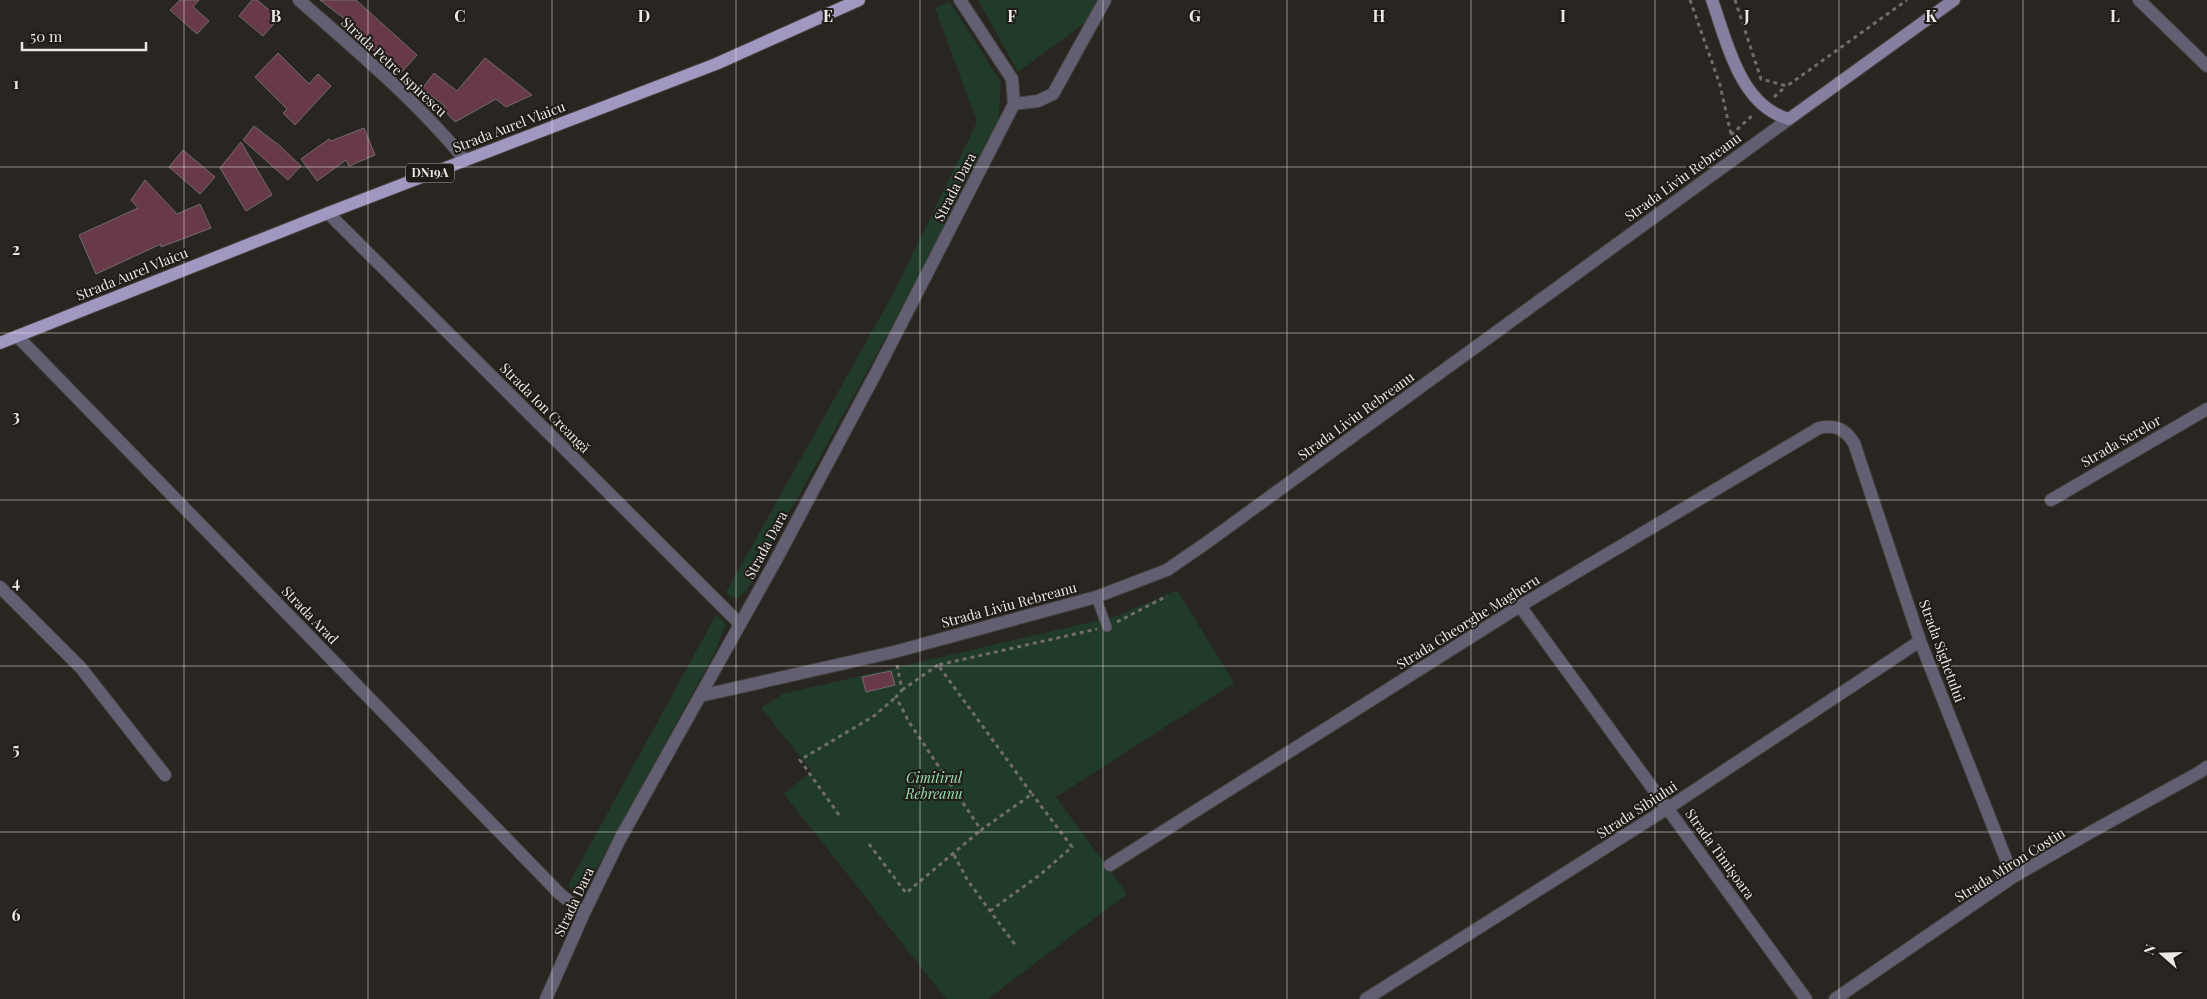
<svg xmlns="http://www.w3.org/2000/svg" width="2207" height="999" font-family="'Playfair Display',serif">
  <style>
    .green { fill: #213b2a }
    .building { fill: #683949; stroke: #736c6e }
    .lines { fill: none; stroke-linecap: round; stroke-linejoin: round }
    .service-casing { stroke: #44403c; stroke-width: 11 }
    .minor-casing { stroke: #44403c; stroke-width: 14 }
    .secondary-casing { stroke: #44403c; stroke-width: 14 }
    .primary-casing { stroke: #44403c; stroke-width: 14 }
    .path { stroke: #716d69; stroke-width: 3; stroke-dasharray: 4 4; stroke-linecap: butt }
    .service { stroke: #635f73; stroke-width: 9 }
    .minor { stroke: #635f73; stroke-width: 12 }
    .secondary { stroke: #867f9f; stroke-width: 12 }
    .primary { stroke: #a198c1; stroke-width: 12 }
    .grid { fill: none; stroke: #ebe8e5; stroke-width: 1; stroke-opacity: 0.55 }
    .labels { text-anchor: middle; stroke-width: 4; stroke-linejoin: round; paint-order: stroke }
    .shield { fill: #1f1b17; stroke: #aeaaa7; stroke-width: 1 }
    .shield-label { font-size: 12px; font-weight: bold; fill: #ebe8e5 }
    .street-label { font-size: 14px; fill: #ebe8e5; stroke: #1f1b17 }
    .park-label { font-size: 14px; font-style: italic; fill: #99e1b0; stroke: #1f1b17 }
    .grid-label { font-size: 16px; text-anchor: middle; font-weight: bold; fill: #ebe8e5; stroke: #1f1b17; stroke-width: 4; stroke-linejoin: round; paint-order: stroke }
  </style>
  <rect width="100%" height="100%" fill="#292520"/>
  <path class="green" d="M978 0H1106L1097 14 1018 72Z
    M950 2 1001 82 998 124 898 315 748 588 738 598 731 597 726 592 894 292 977 122 935 8Z
    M1177 590 1234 683 1056 797 1127 894 988 999H946L784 794 812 771 761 708 783 694 1117 616Z
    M716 615 726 624 716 650 588 884 580 891 572 890 568 885Z"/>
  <path class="building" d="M180 0H199L193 7 209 21 197 34 170 10Z
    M252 0H257L279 18 263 36 239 16Z
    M320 0H356L417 55 401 73 350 31 354 26Z
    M278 53 309 84 318 74 331 86 295 125 283 113 287 109 255 77Z
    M485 58 532 95 506 107 496 99 455 122 443 109 445 106 422 89 434 73 457 91Z
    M254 126 280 146 301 166 288 180 243 140Z
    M364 128 375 155 349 166 346 160 317 181 301 159 329 139 331 141Z
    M241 142 272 195 246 211 220 168Z
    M183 150 215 177 200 194 169 167Z
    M145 180 177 214 200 204 211 228 161 247V244L96 274 79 235 138 208 131 200Z
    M891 671 895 685 866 692 862 677Z"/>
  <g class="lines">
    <defs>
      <path id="service" d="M1096 597 1107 627"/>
      <path id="minor" d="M299 0C357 51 416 100 465 160
        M960 0 1012 79 1014 104
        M2139 0 2207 66
        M328 213 740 624
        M17 336 560 894 584 913
        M2051 500 2207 409
        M0 587 81 668 165 775
        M1520 606 1806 999
        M700 696 894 652 1096 597 1167 570 1209 541 1789 119
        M1110 865 1520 606 1819 428C1835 424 1845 429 1854 443L1920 641 2013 877
        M546 999 584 913 620 839 776 560 878 369 1014 104 1038 101 1053 94 1105 0
        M1366 999 1668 808 1920 641
        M1835 999 2013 877 2091 832 2200 772 2207 767"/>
      <path id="secondary" d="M1712 0C1727 42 1740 106 1789 119L1954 0"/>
      <path id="primary" d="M0 343 328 213 716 64 859 0"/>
    </defs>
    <use href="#service" class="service-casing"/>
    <use href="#minor" class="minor-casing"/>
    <use href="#secondary" class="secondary-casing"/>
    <use href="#primary" class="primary-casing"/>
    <path class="path" d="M1690 0 1720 85 1733 143
      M1735 0 1761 79 1787 86 1907 0
      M1774 97 1786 86
      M1731 135 1754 114
      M1117 622 1167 596
      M897 665 902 690 896 697 909 722 981 830 1032 794 938 665 1097 629
      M902 690 938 665
      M839 815 800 760 874 716 896 697
      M869 844 906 893 981 830
      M954 855 968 881 1016 946
      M990 911 1041 874 1072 847 1032 794"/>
    <use href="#service" class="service"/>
    <use href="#minor" class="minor"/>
    <use href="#secondary" class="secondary"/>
    <use href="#primary" class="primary"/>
  </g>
  <path class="grid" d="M184 0V999M368 0V999M552 0V999M736 0V999M920 0V999M1103 0V999M1287 0V999M1471 0V999M1655 0V999M1839 0V999M2023 0V999M0 167H2207M0 333H2207M0 500H2207M0 666H2207M0 832H2207"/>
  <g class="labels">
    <rect class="shield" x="406" y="163.5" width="48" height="19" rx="4"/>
    <g class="shield-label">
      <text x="430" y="177">DN19A</text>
    </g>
    <g class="street-label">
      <text transform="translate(394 67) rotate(43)" y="5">Strada Petre Ispirescu</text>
      <text transform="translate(509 127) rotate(-21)" y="5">Strada Aurel Vlaicu</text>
      <text transform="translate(1683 177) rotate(-36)" y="5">Strada Liviu Rebreanu</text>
      <text transform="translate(955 187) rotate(-63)" y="5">Strada Dara</text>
      <text transform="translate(132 274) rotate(-22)" y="5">Strada Aurel Vlaicu</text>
      <text transform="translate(545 408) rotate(45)" y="5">Strada Ion Creangă</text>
      <text transform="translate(1356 416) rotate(-36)" y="5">Strada Liviu Rebreanu</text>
      <text transform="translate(2121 441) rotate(-30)" y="5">Strada Serelor</text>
      <text transform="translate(766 545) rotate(-62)" y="5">Strada Dara</text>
      <text transform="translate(1009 605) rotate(-15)" y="5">Strada Liviu Rebreanu</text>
      <text transform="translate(310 615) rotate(46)" y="5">Strada Arad</text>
      <text transform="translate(1468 622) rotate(-32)" y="5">Strada Gheorghe Magheru</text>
      <text transform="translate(1942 651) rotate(70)" y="5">Strada Sighetului</text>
      <text transform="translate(1637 810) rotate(-33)" y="5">Strada Sibiului</text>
      <text transform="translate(1720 854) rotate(54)" y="5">Strada Timișoara</text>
      <text transform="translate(2010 865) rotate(-32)" y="5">Strada Miron Costin</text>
      <text transform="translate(574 902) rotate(-65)" y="5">Strada Dara</text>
    </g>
    <g class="park-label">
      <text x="934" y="783">Cimitirul<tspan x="934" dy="16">Rebreanu</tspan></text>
    </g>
  </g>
  <g class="grid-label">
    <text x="276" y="22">B</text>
    <text x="460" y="22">C</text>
    <text x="644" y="22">D</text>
    <text x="828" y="22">E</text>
    <text x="1012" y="22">F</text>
    <text x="1195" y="22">G</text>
    <text x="1379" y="22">H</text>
    <text x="1563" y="22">I</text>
    <text x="1747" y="22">J</text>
    <text x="1931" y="22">K</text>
    <text x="2115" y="22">L</text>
    <text x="16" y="89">1</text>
    <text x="16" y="255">2</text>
    <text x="16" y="422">3</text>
    <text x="16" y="588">4</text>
    <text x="16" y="755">5</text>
    <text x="16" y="921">6</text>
  </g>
  <g transform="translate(2162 954) rotate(290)" stroke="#1f1b17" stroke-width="4" paint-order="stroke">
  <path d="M0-4L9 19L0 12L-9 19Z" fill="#ebe8e5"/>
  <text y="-8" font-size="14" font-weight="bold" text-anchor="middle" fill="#ebe8e5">N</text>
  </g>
  <path d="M22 42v8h124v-8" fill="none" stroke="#ebe8e5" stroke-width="2.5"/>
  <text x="30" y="42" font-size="15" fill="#ebe8e5" stroke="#1f1b17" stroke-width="4" paint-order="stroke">50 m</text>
</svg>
